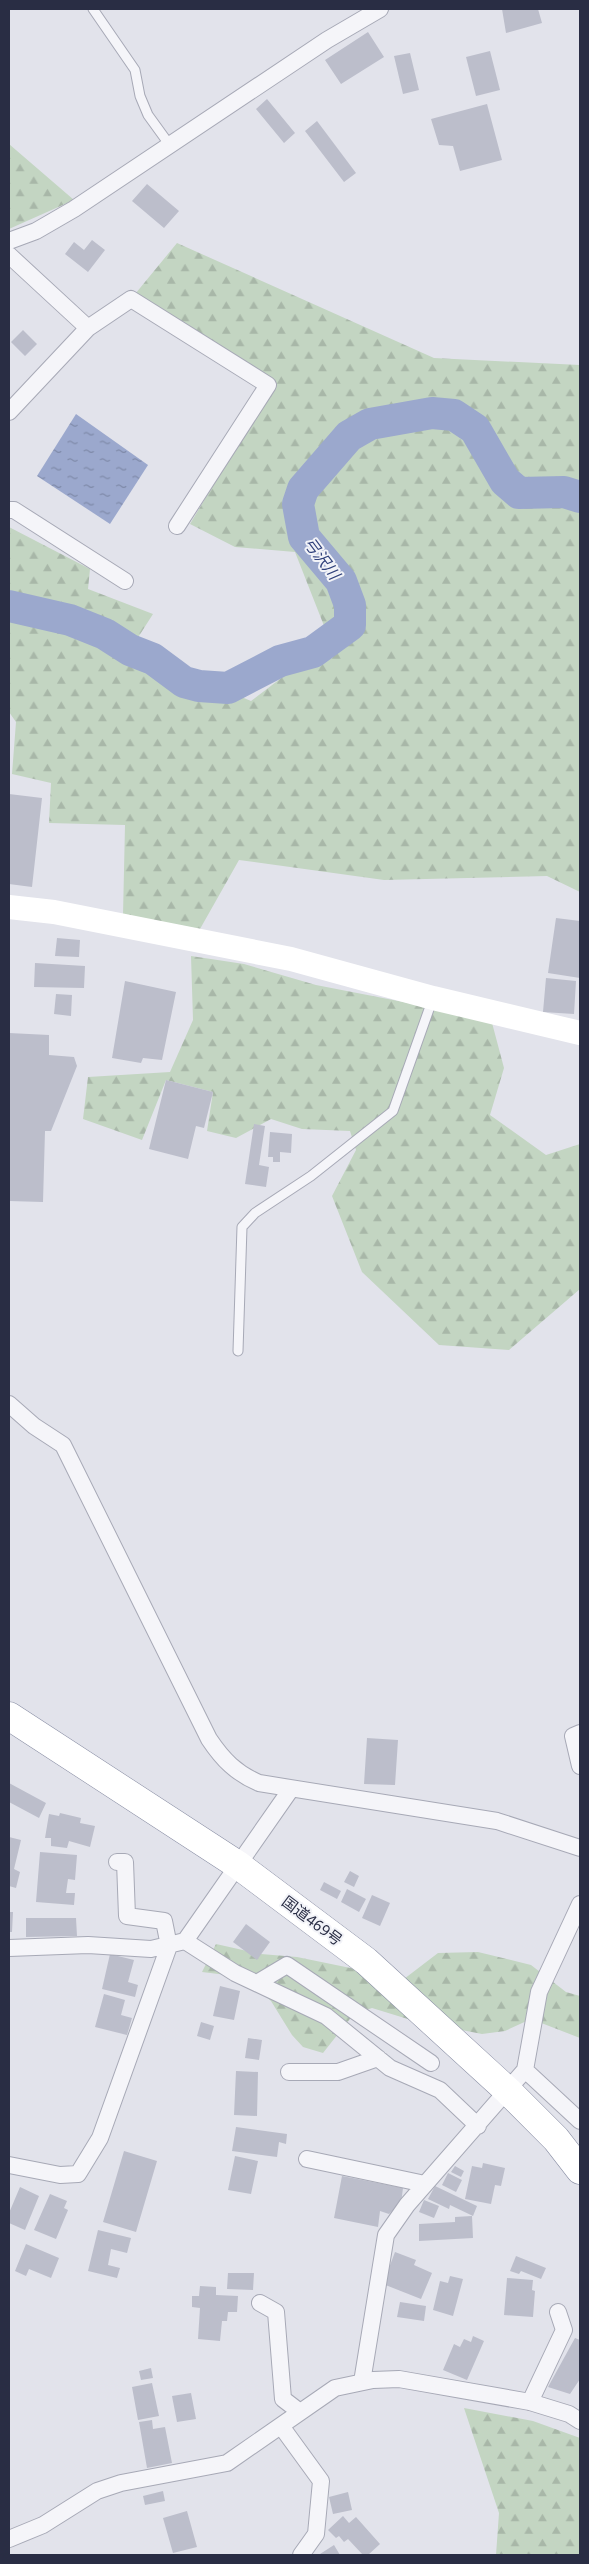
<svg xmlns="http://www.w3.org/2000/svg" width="589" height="2564" font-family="'Noto Sans','Noto Sans JP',sans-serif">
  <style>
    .forest { fill: url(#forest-firs) }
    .water { fill: url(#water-ripples) }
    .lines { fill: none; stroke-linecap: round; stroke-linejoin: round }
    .river { stroke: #9ba8cd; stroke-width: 32 }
    .building { fill: #bcbecb }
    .lane-casing { stroke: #a7a9b6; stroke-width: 11 }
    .street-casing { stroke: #a7a9b6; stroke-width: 18 }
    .highway-casing { stroke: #888da3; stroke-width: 29 }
    .lane { stroke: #f5f5f9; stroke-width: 9 }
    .street { stroke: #f5f5f9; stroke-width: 16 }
    .secondary { stroke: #fff; stroke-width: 24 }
    .highway { stroke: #fff; stroke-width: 28 }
    .labels { text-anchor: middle; stroke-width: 4; stroke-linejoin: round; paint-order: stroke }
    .street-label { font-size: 15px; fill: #292d44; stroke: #f2f3f8 }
    .water-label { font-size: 16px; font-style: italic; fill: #30417b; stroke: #f2f3f8 }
  </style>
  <defs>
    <pattern id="forest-firs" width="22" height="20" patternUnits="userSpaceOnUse" patternTransform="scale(1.25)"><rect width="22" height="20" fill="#c3d5c2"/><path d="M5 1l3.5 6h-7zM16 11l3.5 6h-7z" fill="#a8b7a8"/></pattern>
    <pattern id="water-ripples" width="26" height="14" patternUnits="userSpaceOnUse" patternTransform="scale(1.25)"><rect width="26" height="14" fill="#9ba8cd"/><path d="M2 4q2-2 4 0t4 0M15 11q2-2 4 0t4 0" fill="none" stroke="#7e89a8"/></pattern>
  </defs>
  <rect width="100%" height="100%" fill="#e2e3eb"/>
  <path class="forest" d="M9 144 74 200 9 229Z
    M177 243 434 358 580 365V892L547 876 384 880 239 860 200 929 123 915 125 825 49 823 51 783 12 774 16 722 9 712V527L90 569 88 589 153 614 130 650 251 701 330 641 295 552 235 547 190 524 271 388 131 299Z
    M191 956 244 964 316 985 491 1019 504 1068 490 1115 546 1155 580 1144V1289L509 1350 439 1345 362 1272 332 1196 356 1150 350 1131 302 1129 271 1119 236 1138 207 1131 213 1092 166 1080 142 1140 83 1119 88 1077 170 1072 193 1020Z
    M216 1944 261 1954 297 1957 404 1979 438 1953 478 1952 531 1965 566 1992 580 1996V2038L531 2019 505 2031 482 2034 411 2020 372 2008 353 2015 323 2053 303 2047 292 2035 271 2001 243 1977 202 1972Z
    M464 2408 533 2421 580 2438V2555H496L499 2513Z"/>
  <path class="water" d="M76 414 148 465 110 524 37 476Z"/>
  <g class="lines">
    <path class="river" d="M9 606 70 620 105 634 130 650 153 659 184 682 199 686 228 688 280 661 313 652 350 625V605L341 581 304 537 298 504 303 489 349 436 370 424 432 413 454 415 475 429 505 481 519 493 564 492 580 497"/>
  </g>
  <path class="building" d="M502 9H538L542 23 506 33Z
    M368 32 384 57 341 84 325 60Z
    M490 51 500 90 476 96 466 57Z
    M410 53 419 90 403 94 394 56Z
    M267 99 295 133 284 143 256 109Z
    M487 104 502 160 460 171 453 146 439 145 431 119Z
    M317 121 356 173 344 182 305 131Z
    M147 184 179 211 164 228 132 201Z
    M92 240 105 250 88 272 65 254 74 242 84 250Z
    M23 330 37 344 25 356 11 342Z
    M9 794 42 798 32 887 9 884Z
    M556 918 580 921V978L548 973Z
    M57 938 80 940 79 957 55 956Z
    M35 963 85 966 84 988 34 987Z
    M546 978 576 981 574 1014 543 1012Z
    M125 981 176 992 162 1060 143 1058 141 1063 112 1058Z
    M56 994 72 995 71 1016 54 1014Z
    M9 1033 49 1035V1055L74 1057 77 1066 51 1131H45L43 1202 9 1201Z
    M166 1080 213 1092 204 1128 196 1126 188 1159 149 1149Z
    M254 1124 265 1126 259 1165 269 1167 266 1187 245 1184Z
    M270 1132 292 1134 291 1153 280 1152V1162H273V1157H268Z
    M367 1738 398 1740 395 1785 364 1784Z
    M9 1783 46 1803 39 1818 9 1802Z
    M60 1813 81 1818 80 1823 95 1826 90 1847 69 1841 67 1848 51 1846V1838H45L49 1814 59 1816Z
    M9 1837 21 1840 14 1869 20 1872 16 1888 9 1886Z
    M40 1852 77 1855 75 1880 68 1879 66 1893H75L74 1905 36 1902Z
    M350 1871 359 1876 354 1887 344 1882Z
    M324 1882 341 1891 337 1899 320 1890Z
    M347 1889 366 1899 359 1912 341 1902Z
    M372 1895 390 1903 380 1926 362 1918Z
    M9 1912H13L12 1932H9Z
    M26 1918H76L77 1936 26 1937Z
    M246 1924 270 1942 257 1960 233 1942Z
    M110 1954 134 1960 128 1982 138 1985 135 1997 102 1989Z
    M220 1986 240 1991 234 2020 213 2016Z
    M104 1994 125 2000 121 2015 132 2018 127 2035 95 2027Z
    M201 2022 214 2026 210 2040 197 2036Z
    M248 2038 262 2040 259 2060 245 2058Z
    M236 2071 258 2072 257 2116 234 2115Z
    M236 2127 287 2134 286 2144 279 2142 277 2157 232 2151Z
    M124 2151 157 2161 136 2232 103 2222Z
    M235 2156 258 2161 251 2194 228 2190Z
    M483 2163 505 2168 501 2186 495 2185 491 2204 465 2199 472 2166 482 2168Z
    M455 2166 464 2171 461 2177 451 2172Z
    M448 2173 462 2180 456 2192 442 2185Z
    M342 2176 403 2188 401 2203 389 2214 380 2211 378 2227 334 2218Z
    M435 2186 477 2206 473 2216 450 2205 449 2209 428 2199Z
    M20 2187 39 2196 25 2230 9 2223V2213Z
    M50 2194 67 2201 64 2208 68 2210 56 2239 34 2230Z
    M424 2200 439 2206 434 2218 419 2212Z
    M472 2216 473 2238 419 2241V2224L455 2222V2217Z
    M98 2230 131 2238 127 2253 111 2249 108 2265 120 2268 117 2278 88 2271Z
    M26 2244 59 2258 51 2278 29 2269 26 2276 15 2271Z
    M395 2252 416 2260 414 2265 432 2273 421 2299 383 2284Z
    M516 2256 546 2268 541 2279 521 2271 519 2274 510 2271Z
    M228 2273H254L253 2290 227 2289Z
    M450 2276 463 2279 453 2316 433 2310 440 2281 448 2283Z
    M507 2278 533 2280 532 2290 535 2291 533 2317 504 2315Z
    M200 2286 216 2287V2295L238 2296 237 2312H228L227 2321H222L220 2341 198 2339 200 2308 192 2307V2296H199Z
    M400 2302 426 2306 424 2321 397 2317Z
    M473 2336 484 2341 467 2380 443 2370 454 2344 460 2347 464 2339 471 2342Z
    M575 2338 580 2340V2379L570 2394 548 2387Z
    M151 2368 153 2378 141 2380 139 2371Z
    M152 2383 159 2416 138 2420 132 2387Z
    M191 2393 196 2419 177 2422 172 2396Z
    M152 2420 153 2429 165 2427 172 2463 147 2468 139 2422Z
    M163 2491 165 2501 145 2505 143 2496Z
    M348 2492 352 2510 333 2514 329 2497Z
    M187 2511 197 2547 173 2553 163 2518Z
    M343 2516 349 2523 356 2517 380 2544 368 2555H363L348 2539 344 2542 339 2536 336 2538 328 2530Z
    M334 2545 340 2555H321L320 2554Z"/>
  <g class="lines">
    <defs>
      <path id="lane" d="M93 9 135 70 140 96 148 115 169 144
        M238 1351 242 1227 255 1213 311 1176 393 1111 433 998"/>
      <path id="street" d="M9 241 36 231 74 209 327 40 380 9
        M9 255 88 328
        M9 412 88 328 131 299 268 385 177 526
        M9 510H14L125 581
        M9 1404 34 1426 63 1445 209 1739C223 1760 236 1773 259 1783L497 1821 580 1848
        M580 1733 573 1736 580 1766
        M185 1941 291 1789
        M9 1948 88 1945 151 1949 185 1941 235 1973 326 2016 390 2068 440 2090 478 2126
        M257 1983 287 1965 431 2063
        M525 2070 580 2121
        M289 2072H338L378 2058
        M307 2159 425 2184
        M9 2165 60 2175 78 2174 100 2138 169 1946 164 1921 127 1916 125 1862H117
        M260 2303 276 2312 283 2399 300 2412
        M362 2382 386 2235 407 2205 525 2070 539 1992 580 1904
        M530 2402 564 2330 558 2312
        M281 2426 321 2481 316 2534 301 2555
        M9 2539 43 2525 97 2491 121 2483 227 2463 335 2388 373 2380 399 2379 530 2402 569 2414 580 2421"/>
      <path id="highway" d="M9 1716 238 1865 366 1961 508 2091 556 2139 580 2170"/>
    </defs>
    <use href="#lane" class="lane-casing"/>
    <use href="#street" class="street-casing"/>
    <use href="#highway" class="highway-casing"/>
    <use href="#lane" class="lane"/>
    <use href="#street" class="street"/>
    <path class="secondary" d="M9 907 54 912 291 959 433 998 580 1033"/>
    <use href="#highway" class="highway"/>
  </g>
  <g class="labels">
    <g class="street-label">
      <text transform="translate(312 1921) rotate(37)" y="5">国道469号</text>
    </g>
    <g class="water-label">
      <text transform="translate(322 558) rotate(53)" y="6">弓沢川</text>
    </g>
  </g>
  <rect width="589" height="2564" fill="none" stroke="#292d44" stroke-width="20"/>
</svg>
